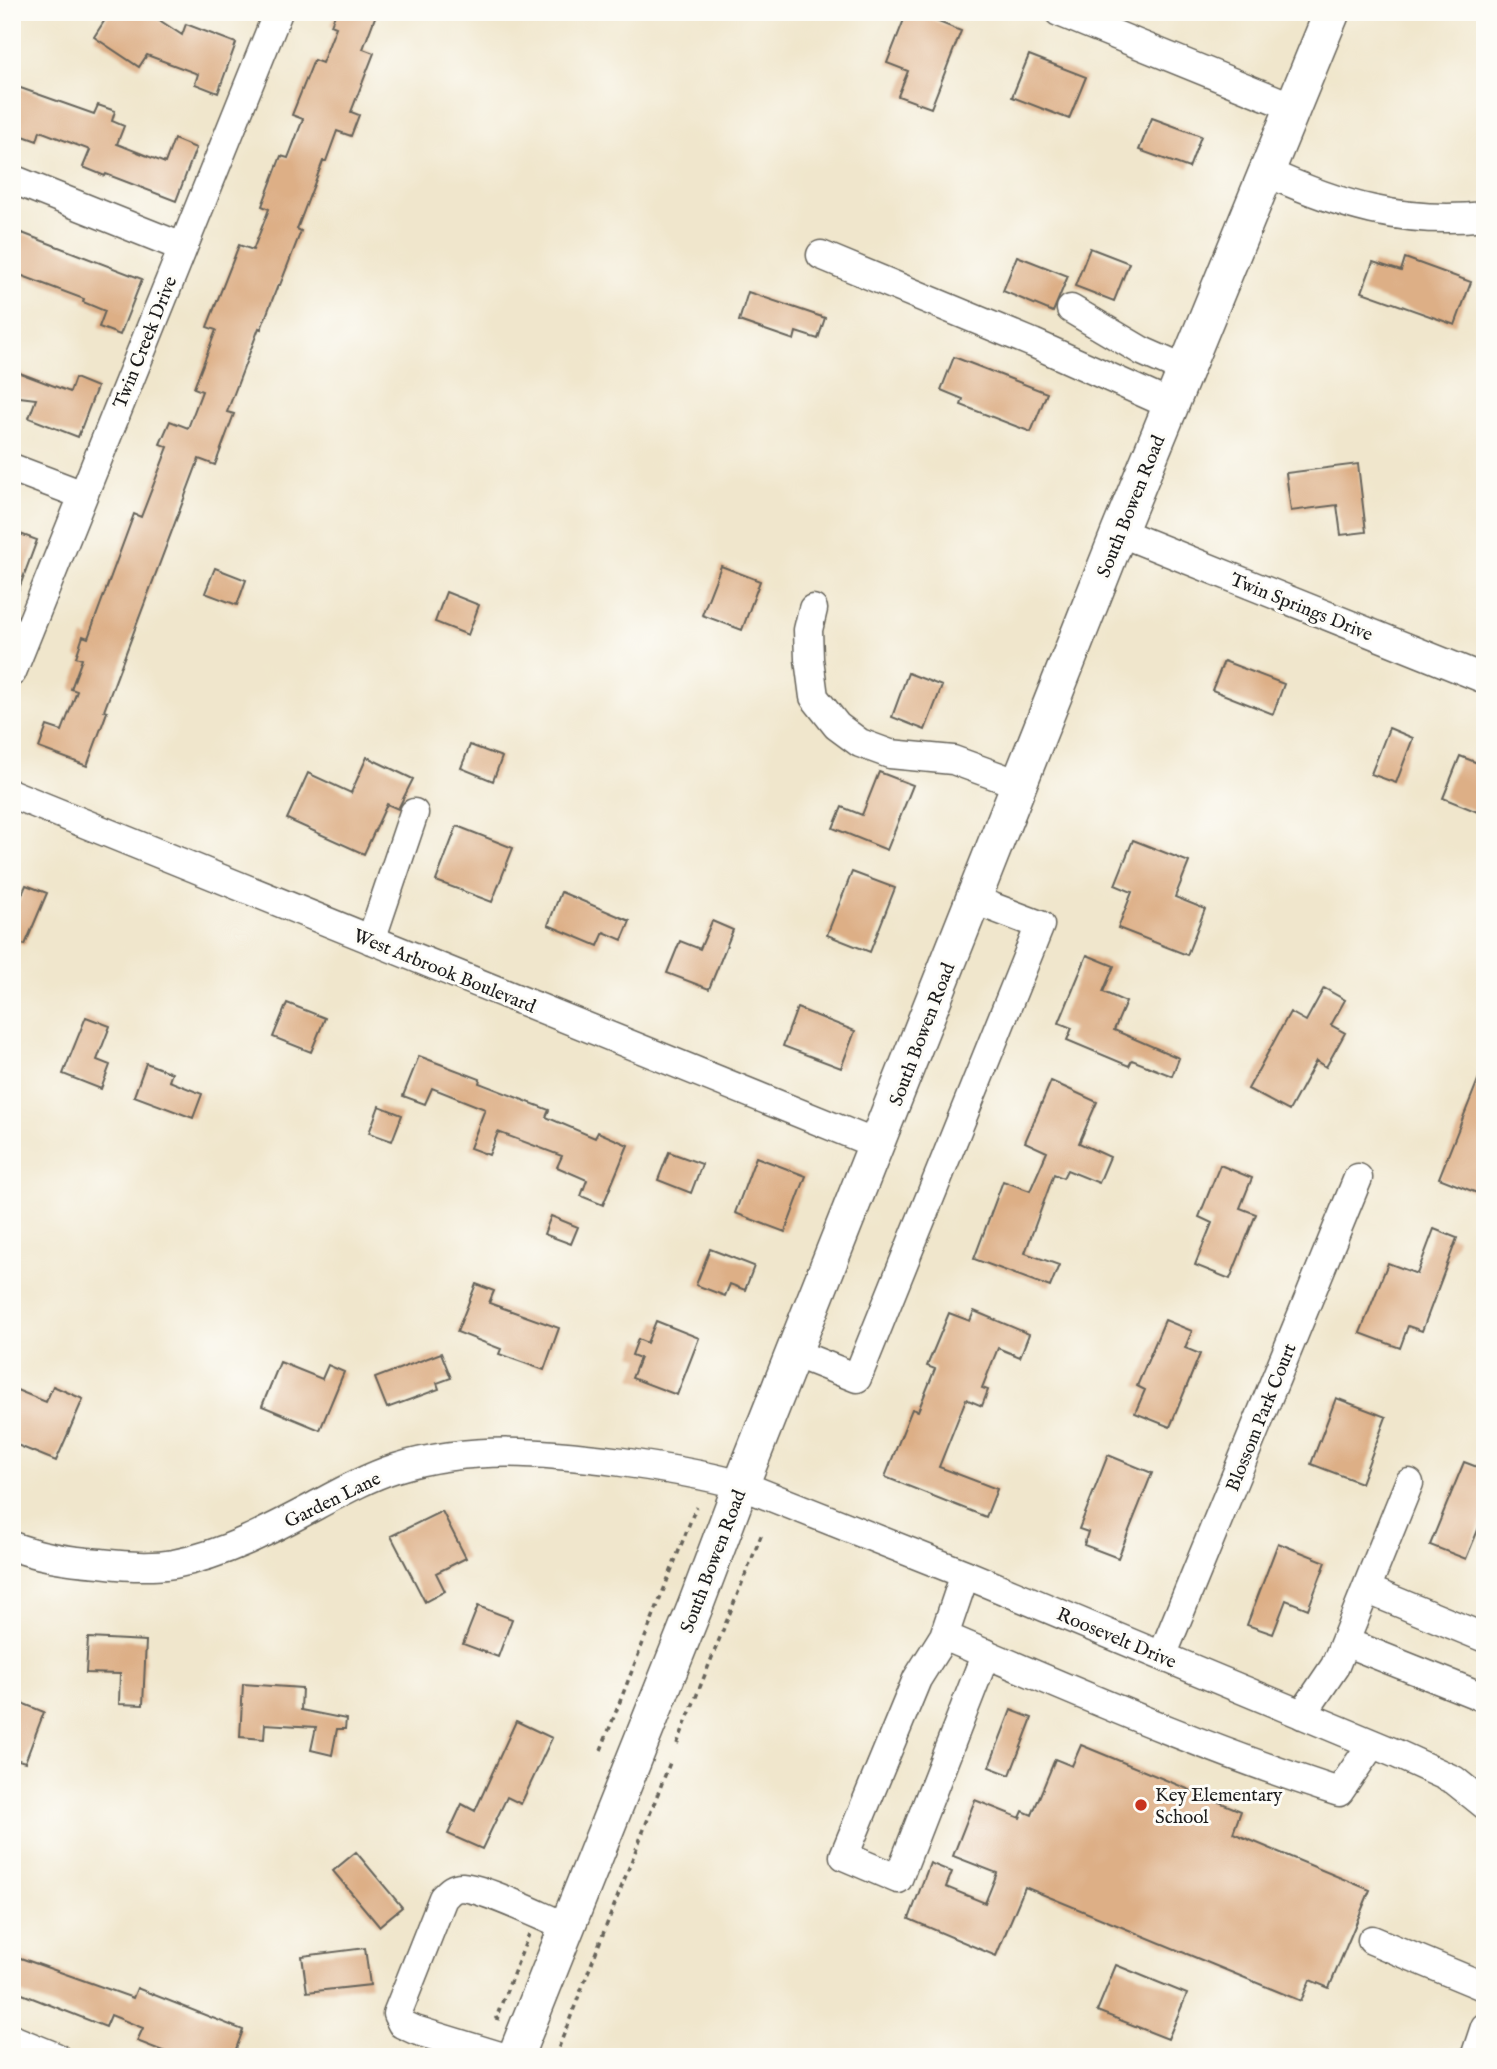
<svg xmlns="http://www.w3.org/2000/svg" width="1497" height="2069" font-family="'IM FELL English',serif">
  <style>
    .building { fill: #ddaf86 }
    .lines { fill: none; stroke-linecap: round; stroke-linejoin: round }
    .minor-casing { stroke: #66635a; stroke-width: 31 }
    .major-casing { stroke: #66635a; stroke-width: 38 }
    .path { stroke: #66635a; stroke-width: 3.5; stroke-dasharray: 5 5; stroke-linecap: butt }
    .minor { stroke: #fff; stroke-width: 28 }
    .major { stroke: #fff; stroke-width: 35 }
    .poi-dot { fill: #c8321e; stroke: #fdfcf7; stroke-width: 2.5 }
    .labels { text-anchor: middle; stroke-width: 6; stroke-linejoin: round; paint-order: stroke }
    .street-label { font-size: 19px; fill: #1c1c1c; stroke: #fdfcf7 }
    .poi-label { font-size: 19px; fill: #1c1c1c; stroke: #fdfcf7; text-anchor: start }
  </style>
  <rect width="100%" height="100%" fill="#fdfcf7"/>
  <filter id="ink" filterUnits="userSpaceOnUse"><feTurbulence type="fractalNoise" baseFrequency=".0143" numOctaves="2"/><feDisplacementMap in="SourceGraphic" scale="14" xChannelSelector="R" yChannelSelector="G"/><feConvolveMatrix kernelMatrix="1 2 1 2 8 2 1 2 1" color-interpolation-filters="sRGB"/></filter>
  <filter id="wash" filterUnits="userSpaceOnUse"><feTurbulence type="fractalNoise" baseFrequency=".00686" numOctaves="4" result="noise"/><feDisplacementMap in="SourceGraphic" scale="28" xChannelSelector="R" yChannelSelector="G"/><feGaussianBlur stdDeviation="1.57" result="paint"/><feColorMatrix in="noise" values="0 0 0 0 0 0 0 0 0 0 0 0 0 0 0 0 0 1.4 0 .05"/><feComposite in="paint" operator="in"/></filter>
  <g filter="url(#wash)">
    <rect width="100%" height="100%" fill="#f0e6cc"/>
    <g id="blocks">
      <path class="building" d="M110 12H147L182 35 186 24 236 43 218 93 195 84 198 74 147 55 139 67 94 37Z
        M336 12H377L363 49 374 53 351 112 359 115 351 136 337 131 326 161H323L297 229 301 231 280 285H278L261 329 259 328 227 412 234 414 215 465 199 459 104 711 107 712 87 766 39 748 47 726 62 731 77 691 71 689 82 659 76 657 83 636 88 638 134 514 141 517 168 447 160 444 170 421 188 428 202 391 194 388 216 330 207 327 239 245 253 250 269 209 262 206 281 156 288 158 303 119 292 115 314 60 322 63 336 27 331 25Z
        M907 12H914L961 31 931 108 898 96 908 71 887 63Z
        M1029 55 1086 77 1069 119 1012 97Z
        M12 85 94 114 98 105 115 111 112 121 124 126 117 144 165 163 174 139 196 148 176 201 106 174 105 176 83 167 90 150 40 131 37 141 12 132Z
        M1152 118 1201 136 1189 168 1139 150Z
        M22 233 142 279 120 335 99 327 105 311 83 302 84 299 12 272V258Z
        M1090 248 1129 263 1114 301 1075 286Z
        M1017 256 1068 276 1053 312 1003 291Z
        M1405 258 1471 282 1455 325 1362 292 1373 262 1401 271Z
        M748 292 825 318 818 339 796 332 794 340 739 321Z
        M954 357 1047 393 1031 432 961 405 963 399 941 390Z
        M12 370 70 392 75 378 97 387 78 437 29 418 36 399 12 396Z
        M1358 464 1366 532 1341 535 1337 505 1291 511 1286 473Z
        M12 531 37 540 14 602H12Z
        M721 566 760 581 742 630 702 615Z
        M215 568 246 580 237 605 205 593Z
        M446 592 479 605 468 635 435 622Z
        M1224 661 1284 684 1273 714 1212 690Z
        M908 673 942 686 925 730 892 717Z
        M1389 728 1413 738 1396 783 1371 774Z
        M470 745 502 757 493 781 461 768Z
        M1460 756 1485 766V815L1443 798Z
        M367 757 413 779 398 809 387 804 364 854 287 819 308 773 351 793Z
        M879 772 913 785 887 850 833 828 842 807 862 815Z
        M457 826 513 848 492 902 436 881Z
        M1133 840 1189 862 1175 897 1205 909 1187 955 1118 928 1132 892 1115 885Z
        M852 872 895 888 870 952 827 935Z
        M26 885 47 893 25 945 12 940V902L18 904Z
        M561 892 630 921 622 940 604 932 598 946 548 925Z
        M712 921 733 930 709 989 667 973 680 941 700 949Z
        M1087 955 1114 966 1103 992 1126 1002 1114 1030 1179 1058 1172 1076 1132 1060 1129 1066 1067 1040 1072 1028 1059 1023Z
        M1324 988 1345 1000 1331 1025 1345 1033 1326 1067 1316 1061 1289 1111 1248 1089 1290 1012 1306 1021Z
        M287 1003 325 1018 311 1052 273 1037Z
        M797 1008 855 1031 841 1068 783 1046Z
        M86 1017 110 1026 97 1060 110 1065 101 1089 63 1074Z
        M419 1056 480 1079 479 1083 549 1110 546 1117 595 1138 598 1132 628 1145 603 1205 581 1196 587 1180 557 1167 562 1156 498 1132 489 1155 470 1148 485 1109 432 1088 425 1104 403 1096Z
        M146 1063 172 1073 169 1081 202 1094 193 1118 134 1096Z
        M1484 1065 1485 1174 1477 1193 1439 1178Z
        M1051 1081 1097 1102 1079 1143 1110 1157 1099 1183 1067 1170 1063 1178 1054 1174 1025 1253 1059 1265 1050 1287 974 1259 1003 1181 1030 1191 1047 1152 1025 1142Z
        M379 1106 402 1115 392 1141 369 1133Z
        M669 1152 702 1164 691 1193 658 1180Z
        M756 1157 806 1176 785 1232 735 1213Z
        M1220 1165 1252 1178 1240 1208 1256 1214 1230 1279 1195 1265 1212 1223 1199 1217Z
        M551 1216 578 1227 571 1244 544 1234Z
        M1434 1229 1457 1238 1422 1331 1408 1326 1400 1348 1360 1333 1388 1263 1417 1274Z
        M710 1249 754 1266 745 1290 730 1284 725 1296 696 1285Z
        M476 1284 494 1291 489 1303 559 1328 544 1370 499 1354 501 1349 457 1332Z
        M974 1311 1029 1334 1020 1357 998 1348 982 1388 988 1390 982 1406 966 1399 939 1467 997 1489 986 1517 885 1477 912 1409 918 1411 935 1369 927 1366 949 1313 970 1321Z
        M1165 1320 1192 1331 1185 1348 1200 1354 1170 1427 1135 1413 1145 1390 1137 1386Z
        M656 1321 699 1338 677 1395 632 1378 640 1358 632 1355 638 1339 647 1343Z
        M441 1353 451 1378 437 1383 439 1389 387 1408 375 1378Z
        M280 1362 322 1379 328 1365 344 1372 320 1430 262 1406Z
        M53 1386 83 1399 56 1461 12 1443V1388L46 1402Z
        M1336 1398 1386 1417 1361 1483 1311 1464Z
        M1108 1455 1152 1473 1118 1558 1084 1545 1088 1532 1079 1529Z
        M1464 1462 1485 1470V1513L1466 1559 1430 1545Z
        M442 1511 466 1558 436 1573 445 1591 425 1602 391 1536Z
        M1278 1543 1326 1562 1308 1609 1286 1600 1273 1634 1247 1625Z
        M478 1606 512 1619 498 1657 463 1644Z
        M88 1638 146 1641 143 1705 119 1704 120 1674 86 1673Z
        M243 1684 302 1688 301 1710 346 1719 345 1729H337L332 1755 311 1750 316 1727 265 1724 264 1739 240 1737Z
        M12 1699 44 1712 25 1762 12 1758Z
        M1011 1710 1032 1718 1010 1775 989 1767Z
        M516 1721 552 1738 521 1804 507 1797 482 1849 448 1834 462 1804 475 1811Z
        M1081 1745 1241 1811 1233 1833 1370 1890 1329 1988 1310 1980 1301 2001 1025 1887 996 1956 909 1919 930 1863 952 1872 946 1887 985 1903 997 1873 953 1856 975 1800 1020 1818 1023 1811 1032 1815 1055 1759 1072 1766Z
        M356 1852 402 1907 379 1926 333 1871Z
        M365 1948 370 1985 307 1992 302 1956Z
        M12 1955 133 1998 137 1988 243 2030 233 2057H178L137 2041 143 2028 111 2015 106 2027 12 1990Z
        M1116 1965 1187 1994 1168 2039 1097 2011Z"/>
    </g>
  </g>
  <g filter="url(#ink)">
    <use href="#blocks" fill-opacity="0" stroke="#66635a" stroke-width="2"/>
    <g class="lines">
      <defs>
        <path id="minor" d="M1059 12 1293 107
          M1266 172C1338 205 1405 225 1485 216
          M12 179 182 247
          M821 255 1033 343 1171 405
          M1071 309 1142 351 1185 370
          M12 468 83 495
          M1119 532 1485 679
          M813 609 808 630 809 659 814 697 837 726 860 743 890 754 953 760 1019 784
          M12 672 278 12
          M12 794 878 1145
          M371 940 414 813
          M794 1353 857 1378 1040 925 974 900
          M12 1546C40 1557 70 1561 100 1563 124 1566 150 1568 174 1564 225 1554 270 1530 315 1506 341 1492 368 1477 396 1468 472 1445 545 1452 622 1462 662 1468 702 1474 741 1485L965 1574 1397 1754 1454 1780 1485 1805
          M965 1574 944 1636C1074 1691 1204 1749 1339 1792L1372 1744
          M1366 1589 1485 1638
          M944 1636 917 1679 844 1856 898 1879 986 1653
          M1345 1642 1485 1698
          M1162 1656 1358 1178
          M1302 1715 1335 1666 1409 1483
          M1372 1940 1485 1987
          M12 2039 56 2057
          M503 2057 415 2030 402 2024 397 2014 443 1898C449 1892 453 1887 462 1887 487 1889 542 1917 567 1927
          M1475 2057 1485 2027"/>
        <path id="major" d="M515 2057 695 1607 741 1485 1119 532 1332 12"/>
      </defs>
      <use href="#minor" class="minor-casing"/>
      <use href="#major" class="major-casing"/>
      <path class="path" d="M677 1744 763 1531
        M601 1750 696 1507
        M500 2019 496 2018 529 1934
        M555 2057 671 1760"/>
      <use href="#minor" class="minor"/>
      <use href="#major" class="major"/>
    </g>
  </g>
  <circle class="poi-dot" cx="1141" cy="1805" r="7"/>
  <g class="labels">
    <g class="street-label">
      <text transform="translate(144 342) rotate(-68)" y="7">Twin Creek Drive</text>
      <text transform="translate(1130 506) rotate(-68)" y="7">South Bowen Road</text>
      <text transform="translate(1302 606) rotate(22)" y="7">Twin Springs Drive</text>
      <text transform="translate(445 970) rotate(22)" y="7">West Arbrook Boulevard</text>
      <text transform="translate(921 1034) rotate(-69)" y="7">South Bowen Road</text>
      <text transform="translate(1260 1417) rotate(-68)" y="7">Blossom Park Court</text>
      <text transform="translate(332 1499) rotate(-26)" y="7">Garden Lane</text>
      <text transform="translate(712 1561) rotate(-69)" y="7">South Bowen Road</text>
      <text transform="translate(1117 1637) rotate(23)" y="7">Roosevelt Drive</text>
    </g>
    <g class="poi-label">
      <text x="1155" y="1801">Key Elementary<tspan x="1155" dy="22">School</tspan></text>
    </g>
  </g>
  <rect width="1497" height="2069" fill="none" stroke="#fdfcf7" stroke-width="42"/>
</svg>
